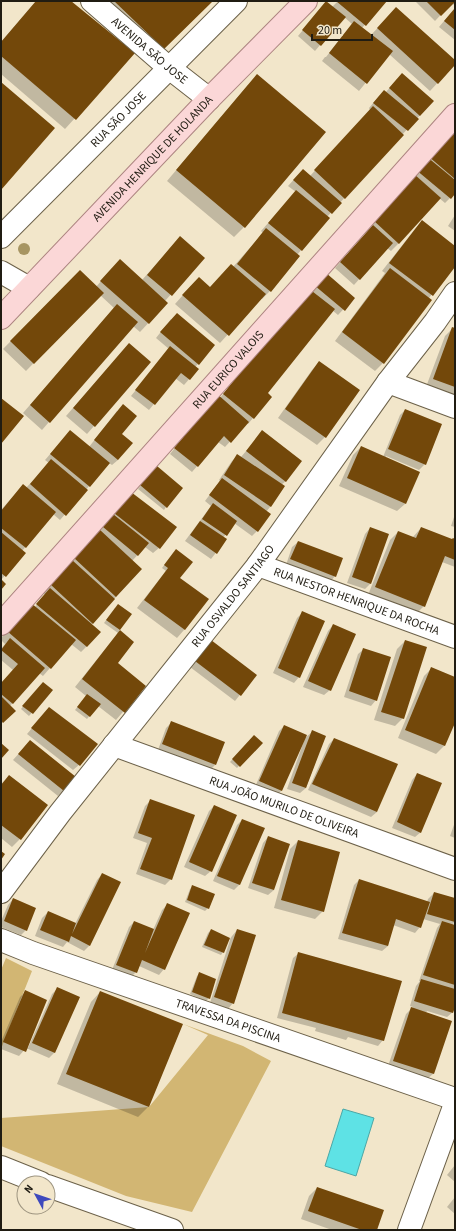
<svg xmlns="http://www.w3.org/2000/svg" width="456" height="1231" font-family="'Source Sans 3',sans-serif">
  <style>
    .green { fill: #d2b673 }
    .water { fill: #5ee2e5; stroke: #4ba7a6 }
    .shadow { fill: #0003 }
    .building { fill: #73480a }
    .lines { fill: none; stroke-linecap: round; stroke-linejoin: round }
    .minor-casing { stroke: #6c6149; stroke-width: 24 }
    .major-casing { stroke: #ad8581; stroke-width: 24 }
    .minor { stroke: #fff; stroke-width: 22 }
    .major { stroke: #fbd7d7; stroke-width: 22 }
    .tree { fill: #a79562 }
    .labels { text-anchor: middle; stroke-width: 4; stroke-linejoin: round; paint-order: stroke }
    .street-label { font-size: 12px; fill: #201c12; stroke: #f2e6ca }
  </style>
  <rect width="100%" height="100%" fill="#f2e6ca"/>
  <path class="green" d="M6 958 32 971 1 1049V970Z
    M183 1024 243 1046 271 1061 192 1212 126 1196 1 1146V1118L149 1107 208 1035Z"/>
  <path class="water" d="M343 1109 374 1118 356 1176 325 1166Z"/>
  <path class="shadow" d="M36 1H69L134 53 65 129 1 74V42Z
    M94 1H212L154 59Z
    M338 1H386L362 28 371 35 388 17 455 62V64L430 91 389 54 359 91 322 61 325 57H326L352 24 344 17 315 51 298 36 321 8 332 7Z
    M415 1H455V6L452 3 435 21Z
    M455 8V40L439 27Z
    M397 79 433 101 327 217 328 218 297 255 299 257 270 291 262 299 261 298 220 343 175 304 191 286 210 288 233 267 263 233 261 231 296 192 288 186 298 175 310 176 370 110 369 108 379 96 386 92Z
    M248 85 325 132 244 227 234 237 167 181Z
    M455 128V193L445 203 439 198 399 243 391 251 387 248 354 285 335 268 368 231 365 228Z
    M455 215V231L448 226Z
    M422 222 455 247V265L429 298 383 363 375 371 335 341 385 273 382 271 415 229Z
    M175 243 203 258 165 301 167 303 140 332 133 326 42 430 23 413 114 308 100 295 26 371 3 349 80 271 96 287 112 268 142 280Z
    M320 279 354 298 338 315 332 310 266 393 253 418 248 424 247 423 225 447 218 442 192 472 170 454 196 422 194 420 220 398 296 303Z
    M171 319 198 364 195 367 198 369 184 385 175 378 149 410 131 396 169 349 156 338Z
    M453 328 455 329V398L426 387 445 336Z
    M129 344 94 426 87 434 66 416Z
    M319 362 325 437 317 445 278 418 312 370Z
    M405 410 425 464 419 470 386 456 385 458 405 504 397 511 339 486 353 455 361 447 383 457 400 415Z
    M117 411 121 434 118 460 112 465 109 463 60 520 53 514 22 551 25 553 1 580V588V510L23 485 26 488 49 463 45 460 70 431 89 447Z
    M262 432 286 481 281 485 284 487 270 507 266 512 257 531 252 536 234 523 223 538 226 540 211 559 185 541 211 506 205 501 220 481 219 480 232 461 238 455 241 457Z
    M142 484 166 507 164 510 138 489Z
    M126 498 159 548 153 553 145 547 132 561 140 570 91 625 99 632 86 647 81 652 71 644 43 676 39 673 10 706 14 711 1 724V684L13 670 1 660V649L5 644 1 640V638L24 612 35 607 45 595 43 592Z
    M455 514V527L451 526Z
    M370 528V584L365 589 347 583 365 534Z
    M421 528 451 540H455V567L442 562 424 606 416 614 368 595 390 540 398 532 412 538Z
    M298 542 335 576 330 582 286 565 292 547Z
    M174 552 179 578 207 599 184 630 177 638 137 608 166 571 162 568Z
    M115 608 130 615 119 631 133 642 116 663 145 686 116 720 98 706 87 719 75 710 86 696 75 687 118 633 104 623Z
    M303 612 299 677 294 683 273 673 297 618Z
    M333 625 330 690 324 695 303 687 328 631Z
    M405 641 403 718 395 726 374 720 397 649Z
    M206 647 255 676 235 701 190 667Z
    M364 649 376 700 371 706 344 697 358 654Z
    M432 668 455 678V720L444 746 436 754 398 738 424 676Z
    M40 686 52 690 29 716 21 709Z
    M49 708 79 765 73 770 27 734Z
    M172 722 215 765 210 770 158 750 166 728Z
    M284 726 305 735 281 791 276 796 255 787 279 731Z
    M312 732 325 736 306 788 300 793 287 789 305 738Z
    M254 736 261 743 237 768 230 762Z
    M334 739 377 812 371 817 308 790 329 744Z
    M30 741 75 777 58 796 13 760Z
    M417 774 421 832 415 837 392 828 412 780Z
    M9 777 20 839 12 847 1 838V784Z
    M151 800 171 879 165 885 136 874 147 843 133 838 145 806Z
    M214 806 211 871 205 876 184 867 209 811Z
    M242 820 263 829 239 885 234 890 213 881 237 825Z
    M455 822V838L450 836Z
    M268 837 274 890 268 895 248 888 263 843Z
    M298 841 323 911 315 919 274 908 290 849Z
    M102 874 89 946 84 951 67 942 63 947 35 936 42 918 48 912 75 924 97 880Z
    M359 880 427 902 428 899 434 893 455 899V922L452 925 455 926V1004L453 1012 447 1017 427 1011 426 1013 451 1021 433 1074 427 1079 388 1066 406 1014 413 1007 410 1006 416 986 420 981H419L437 928 440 924 423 919 420 927 415 933 393 925 388 946 382 951 338 939 354 885Z
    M193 886 208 908 205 911 185 902 190 889Z
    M13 899 26 930 21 935 1 927V921L8 905Z
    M168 904 164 969 159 975 139 966 136 972 130 978 112 970 129 927 134 922 153 930 162 910Z
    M211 930 230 939 232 936 237 930 233 1003 228 1009 210 1003 230 940 229 939 223 952 221 955 202 947 208 933Z
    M299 953 383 1040 378 1046 348 1037 346 1040 315 1031 316 1028 277 1018 293 958Z
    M199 974 209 998 206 1001 190 994 197 976Z
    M58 988 78 997 54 1053 49 1058 26 1048 19 1056 1 1049V1042L20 997 25 992 26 1047 28 1048 52 994Z
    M100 992 182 1025 148 1107 138 1117 57 1084 91 1002Z
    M455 1165V1182L447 1175Z
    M317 1188 376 1230H332L301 1219 309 1196Z
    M455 1197V1214L447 1207Z"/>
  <path class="building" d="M36 1H71L135 53 76 120 1 56V42Z
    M114 1H213L164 49Z
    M326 1 346 17 321 46 302 30Z
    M336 1H387L366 26Z
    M426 1H455V2L441 16Z
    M396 7 455 60V65L438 84 377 28Z
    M455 8V30L444 21Z
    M354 21 393 51 367 84 329 53Z
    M402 73 434 101 420 116 389 88Z
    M257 74 326 132 245 228 176 170Z
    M1 82 55 128 1 190Z
    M384 90 419 119 408 131 373 103Z
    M373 106 404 135 345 199 314 170Z
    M455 127V179L428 156Z
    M426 156 455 180V194L451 199 415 169Z
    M303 169 342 203 332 214 293 180Z
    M414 174 441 198 399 244 373 220Z
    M296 190 330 218 302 251 268 223Z
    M422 220 455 246V267L433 296 389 263Z
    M373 225 393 243 360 280 340 262Z
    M266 228 300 256 271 292 237 264Z
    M180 236 205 258 172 296 147 275Z
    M120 259 168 303 149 324 100 281Z
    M231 264 266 294 229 336 182 295 199 277 210 287Z
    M390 268 432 300 384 364 342 332Z
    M80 270 104 293 34 364 10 341Z
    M325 272 355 298 345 311 314 285Z
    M308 288 335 309 268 393 272 397 254 419 223 394Z
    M117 304 138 322 50 423 30 405Z
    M177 313 215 345 199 365 160 332Z
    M452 327 455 328V387L433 379Z
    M129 343 151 362 95 427 73 408Z
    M170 346 199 369 190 380 181 373 155 405 135 390Z
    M319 361 360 390 326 438 285 409Z
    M216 393 249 422 231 443 224 436 198 467 174 448 201 416Z
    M1 398 24 416 1 444Z
    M123 404 137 416 122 434 133 443 118 460 94 440Z
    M405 409 442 424 426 465 388 449Z
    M70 430 110 463 90 487 50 454Z
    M262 430 302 461 286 482 246 451Z
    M361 446 420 472 406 504 347 478Z
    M237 454 285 486 271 507 224 475Z
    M51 459 88 490 66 516 30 484Z
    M157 466 183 488 167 508 140 485Z
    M222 478 271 514 258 532 209 495Z
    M23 484 56 512 26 548 1 528V511Z
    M131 492 177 527 160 549 114 513Z
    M213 503 237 521 227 536 202 519Z
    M108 510 149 543 138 556 97 522Z
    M200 521 227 539 217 554 190 535Z
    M370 527 389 534 371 584 352 577Z
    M421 527 452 539 453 538 455 539V560L445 556 425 607 375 587 398 531 416 538Z
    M99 529 142 569 116 597 73 557Z
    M1 532 26 553 6 577 1 573Z
    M298 541 343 558 336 577 290 559Z
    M176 549 193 562 180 578 209 599 185 630 144 600 168 568 164 565Z
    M72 560 115 599 93 624 50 584Z
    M1 579 6 584 1 590Z
    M50 588 101 632 87 647 36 604Z
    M31 603 76 640 51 669 7 631Z
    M118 604 132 614 120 630 134 642 118 663 146 686 125 713 82 679 120 630 106 620Z
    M302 611 325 621 300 678 278 668Z
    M333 624 356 634 331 691 308 681Z
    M10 638 45 668 13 704 1 694V683L18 664 1 650Z
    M211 640 257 675 241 696 195 661Z
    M405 640 427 647 404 719 381 712Z
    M363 648 391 657 377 701 349 691Z
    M431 667 455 677V723L445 746 405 730Z
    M43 682 53 690 33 714 22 706Z
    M87 694 101 704 90 717 77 707Z
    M1 696 16 711 3 723 1 720Z
    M49 707 98 744 80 766 31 728Z
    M171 721 225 742 216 765 162 744Z
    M284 725 307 735 282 791 259 781Z
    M312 730 326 736 306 788 292 783Z
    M254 735 263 743 240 767 232 759Z
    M334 738 398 764 377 812 312 784Z
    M30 740 76 777 64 791 18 754Z
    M1 743 9 750 1 759Z
    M417 773 442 783 421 833 397 822Z
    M9 775 48 805 21 840 1 825V785Z
    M150 799 195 815 172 880 140 869 152 838 138 833Z
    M214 805 237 815 212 872 189 862Z
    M242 819 265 828 240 885 217 876Z
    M268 836 290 844 274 890 252 883Z
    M298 840 340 852 324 912 281 900Z
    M1 851 5 854 1 860Z
    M102 873 121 882 90 946 71 936 69 942 40 930 48 911 76 923 72 934Z
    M359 879 430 902 421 928 396 919 388 946 342 933Z
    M192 885 215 894 209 909 187 900Z
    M434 892 455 898V922L427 914Z
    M13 898 36 908 27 931 4 921Z
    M167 903 190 913 165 970 142 960 137 973 116 965 134 921 154 929 145 953Z
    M442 921 455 925V985L423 975Z
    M211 929 230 938 224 953 204 945Z
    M237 929 256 935 234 1004 214 997Z
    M298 952 402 981 384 1041 282 1013Z
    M199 972 216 979 210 999 192 992Z
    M421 979 455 989V1007L453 1013 414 1001Z
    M57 987 80 997 55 1053 32 1043Z
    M25 990 47 1000 26 1052 3 1042Z
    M100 991 183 1024 149 1107 66 1074Z
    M411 1007 452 1021 434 1074 393 1061Z
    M317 1187 384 1210 377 1230H362L308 1211Z"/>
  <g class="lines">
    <defs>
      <g id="minor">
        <path id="s1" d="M92 1 168 67 209 99"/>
        <path id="s2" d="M1 237 236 1"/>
        <path d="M1 272 29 288"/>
        <path d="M388 382 455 407"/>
        <path id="s3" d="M258 565 455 637"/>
        <path id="s4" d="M114 745 455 869"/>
        <path id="s5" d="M1 892 60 813 258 565 388 382 435 322 455 293"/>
        <path id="s6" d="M1 940 33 953 455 1099"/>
        <path d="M1 1167 41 1183"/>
        <path d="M48 1186 172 1230"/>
        <path d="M409 1230 455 1104"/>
      </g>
      <g id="major">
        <path id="s7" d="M1 318 209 99 306 1"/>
        <path id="s8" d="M1 624 455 115"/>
      </g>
    </defs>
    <use href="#minor" class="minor-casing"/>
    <use href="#major" class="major-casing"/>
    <use href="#minor" class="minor"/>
    <use href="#major" class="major"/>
  </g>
  <circle class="tree" cx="24" cy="249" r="6"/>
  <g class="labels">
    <g class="street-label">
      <text dy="4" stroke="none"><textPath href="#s1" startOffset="76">AVENIDA SÃO JOSE</textPath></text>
      <text dy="4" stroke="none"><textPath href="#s2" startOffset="166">RUA SÃO JOSE</textPath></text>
      <text dy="4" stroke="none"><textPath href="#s7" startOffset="220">AVENIDA HENRIQUE DE HOLANDA</textPath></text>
      <text dy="4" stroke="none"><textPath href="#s8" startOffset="341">RUA EURICO VALOIS</textPath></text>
      <text dy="4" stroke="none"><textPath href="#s5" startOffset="376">RUA OSVALDO SANTIAGO</textPath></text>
      <text dy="4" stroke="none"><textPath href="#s3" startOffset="105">RUA NESTOR HENRIQUE DA ROCHA</textPath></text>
      <text dy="4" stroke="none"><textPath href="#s4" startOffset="181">RUA JOÃO MURILO DE OLIVEIRA</textPath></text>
      <text dy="4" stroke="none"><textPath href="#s6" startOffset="241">TRAVESSA DA PISCINA</textPath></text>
    </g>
  </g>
  <rect width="456" height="1231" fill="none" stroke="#201c12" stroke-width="4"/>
  <g transform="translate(36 1195) rotate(310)"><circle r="19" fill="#f2e6ca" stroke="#9e9580"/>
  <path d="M0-3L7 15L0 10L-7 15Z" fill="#3e49bd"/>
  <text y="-6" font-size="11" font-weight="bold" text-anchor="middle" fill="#201c12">N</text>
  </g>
  <path d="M312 34v6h60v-6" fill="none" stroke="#201c12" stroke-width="2"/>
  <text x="318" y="34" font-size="12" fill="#201c12" stroke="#f2e6ca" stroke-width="3" paint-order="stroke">20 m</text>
</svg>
